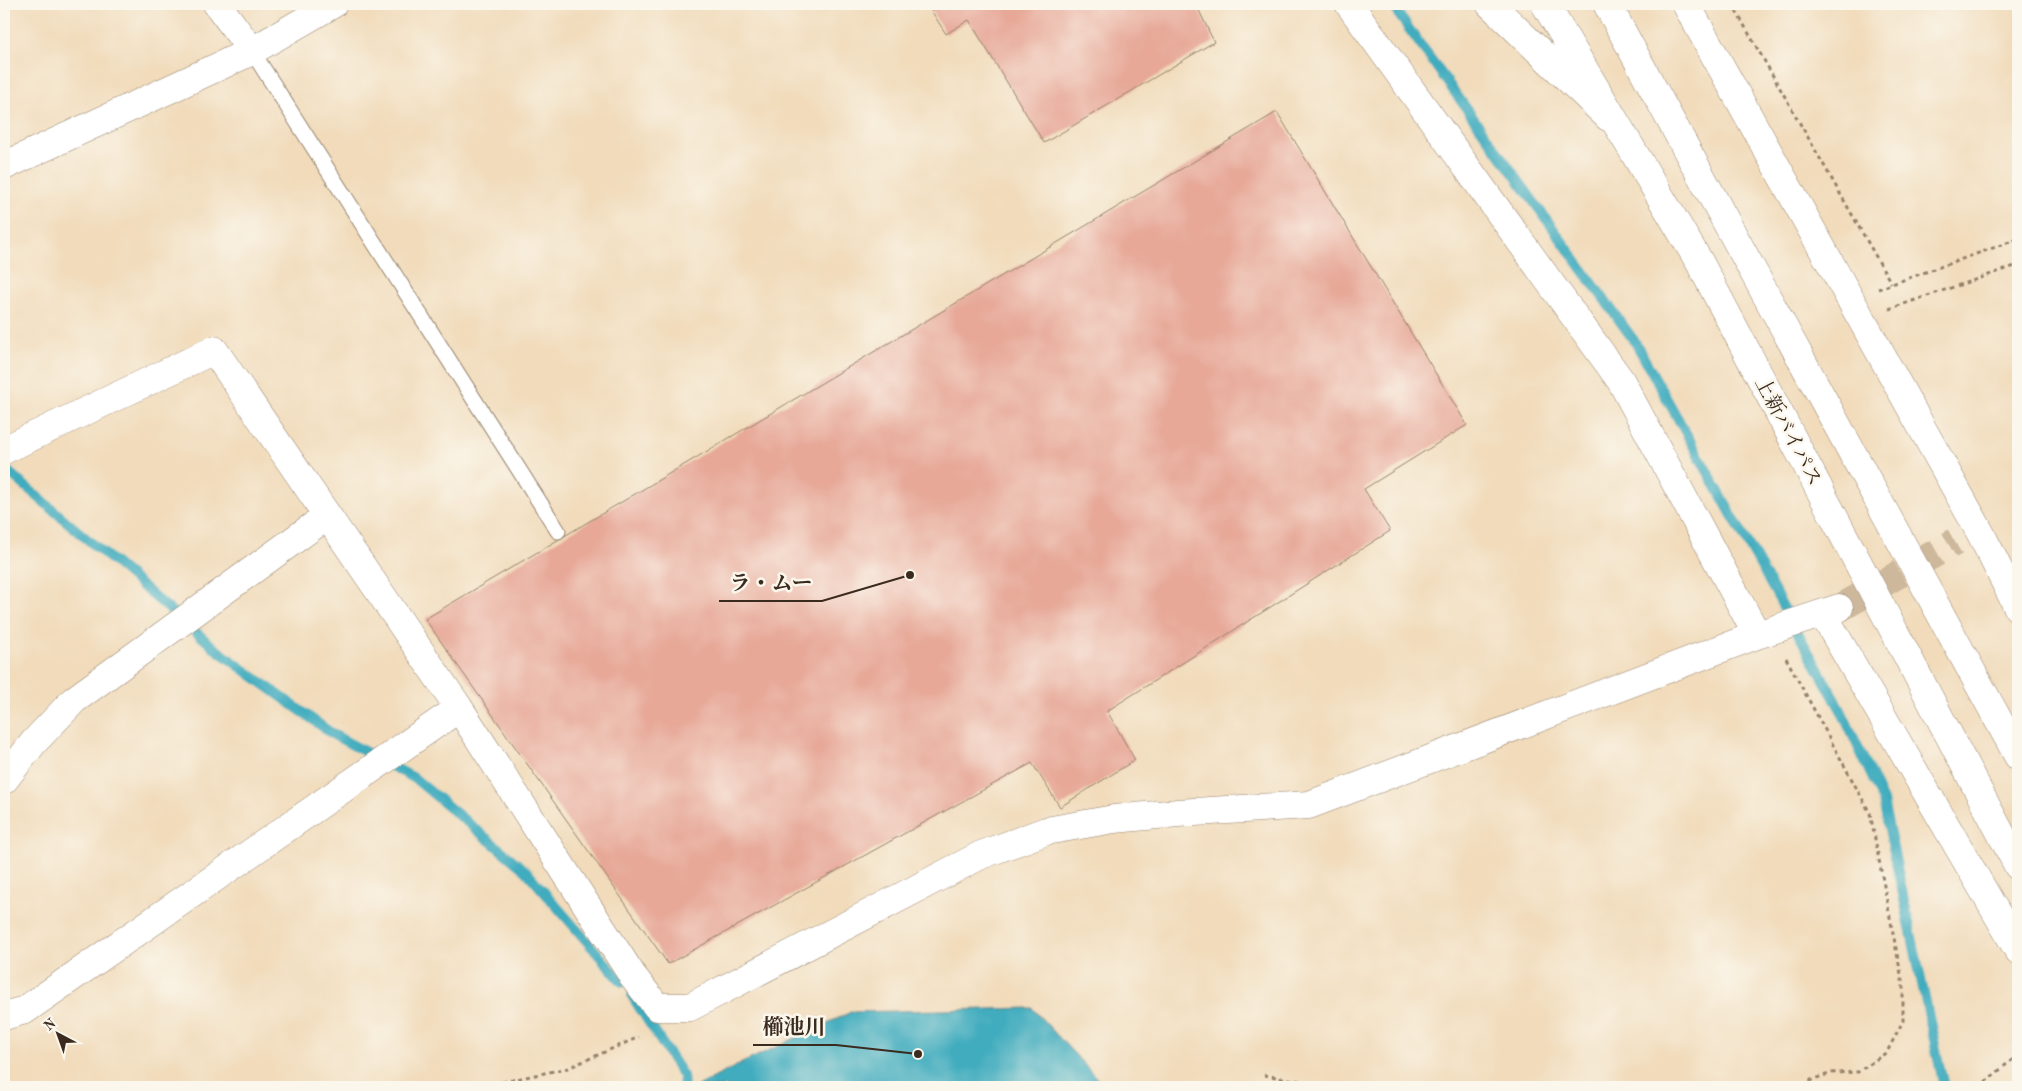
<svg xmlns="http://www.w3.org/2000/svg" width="2022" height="1091" font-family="'Old Standard TT','Noto Serif JP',serif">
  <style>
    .water { fill: #3facbe; stroke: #3d6b6e }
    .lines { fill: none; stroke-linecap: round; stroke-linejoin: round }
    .stream { stroke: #3facbe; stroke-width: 10 }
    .building { fill: #e7a898 }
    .minor-tunnel { stroke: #cdb89c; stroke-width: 28; stroke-dasharray: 28 14; stroke-linecap: butt }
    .service-casing { stroke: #96826c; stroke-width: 17 }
    .minor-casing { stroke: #96826c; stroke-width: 29 }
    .tertiary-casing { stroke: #96826c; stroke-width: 29 }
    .trunk-casing { stroke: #96826c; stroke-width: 29 }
    .path { stroke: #96826c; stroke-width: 3; stroke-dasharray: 4 4; stroke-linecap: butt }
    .service { stroke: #fff; stroke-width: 15 }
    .minor { stroke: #fff; stroke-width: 28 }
    .tertiary { stroke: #fff; stroke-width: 28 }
    .trunk { stroke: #fff; stroke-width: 28 }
    .labels { text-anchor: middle; stroke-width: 5; stroke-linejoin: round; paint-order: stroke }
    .street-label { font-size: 20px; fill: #3b2a1e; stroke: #fbf7ec }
    .leader { fill: none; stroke: #3b2a1e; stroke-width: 2 }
    .callout-dot { fill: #3b2a1e; stroke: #fbf7ec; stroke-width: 2 }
    .callout-label { font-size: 21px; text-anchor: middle; font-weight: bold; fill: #3b2a1e; stroke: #fbf7ec; stroke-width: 5; stroke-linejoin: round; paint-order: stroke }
  </style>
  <rect width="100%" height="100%" fill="#fbf7ec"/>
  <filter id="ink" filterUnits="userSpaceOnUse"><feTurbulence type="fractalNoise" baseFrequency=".02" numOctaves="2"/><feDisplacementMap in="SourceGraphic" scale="10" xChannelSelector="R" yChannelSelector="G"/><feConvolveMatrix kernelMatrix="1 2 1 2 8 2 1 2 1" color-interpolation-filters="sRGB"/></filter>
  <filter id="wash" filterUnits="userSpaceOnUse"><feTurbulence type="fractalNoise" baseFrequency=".0096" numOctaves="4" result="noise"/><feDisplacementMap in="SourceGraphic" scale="20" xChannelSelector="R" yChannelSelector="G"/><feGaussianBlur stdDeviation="1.12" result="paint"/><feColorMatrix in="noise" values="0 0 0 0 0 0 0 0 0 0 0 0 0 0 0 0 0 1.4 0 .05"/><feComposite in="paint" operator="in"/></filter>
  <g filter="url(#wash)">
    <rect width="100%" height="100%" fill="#f1dbbb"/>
    <path class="water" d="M1032 1008 1105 1087H696L742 1063 851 1012Z"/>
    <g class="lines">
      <path class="stream" d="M1391 4 1635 342 1841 710 1883 801 1944 1087
        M4 468 217 650 334 735 414 778 526 871 622 982
        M632 996 683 1076 684 1087"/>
    </g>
    <g id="blocks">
      <path class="building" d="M927 4H1196L1214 42 1044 143 969 20 946 34Z
        M1277 112 1467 425 1364 489 1390 531 1107 711 1135 760 1060 807 1032 763 668 964 425 619Z"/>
    </g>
  </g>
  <g filter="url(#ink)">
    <use href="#blocks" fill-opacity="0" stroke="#96826c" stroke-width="1"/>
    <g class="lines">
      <path class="minor-tunnel" d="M1840 608 1955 542"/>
      <defs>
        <path id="service" d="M252 51 558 531"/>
        <path id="minor" d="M1490 4 1608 117
          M1686 4 1981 534 2018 608
          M4 450 214 350 459 708 632 975 657 1007H690L981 855 1046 831 1114 819 1178 813 1309 805 1757 635 1621 381 1349 4
          M1823 614 2018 950
          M1757 635 1839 608
          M4 780 34 742 74 700 327 516
          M4 1016 25 1010 459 708"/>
        <path id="tertiary" d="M217 4 252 51
          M4 166 252 51 333 4"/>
        <path id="trunk" d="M1545 4 1700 263 2018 866
          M1607 4 2018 756"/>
      </defs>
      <use href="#service" class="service-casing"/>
      <use href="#minor" class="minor-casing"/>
      <use href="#tertiary" class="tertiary-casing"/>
      <use href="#trunk" class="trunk-casing"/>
      <path class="path" d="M1732 4 1891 283
        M1878 289 2018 239
        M1889 309 2018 265
        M1786 658 1870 813 1903 985V1021L1887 1052 1858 1072 1832 1073 1811 1080 1809 1087
        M1264 1075 1337 1087
        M479 1087 568 1068 639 1037
        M1979 1087 2018 1055"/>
      <use href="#service" class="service"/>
      <use href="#minor" class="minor"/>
      <use href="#tertiary" class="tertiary"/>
      <use href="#trunk" class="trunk"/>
    </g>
  </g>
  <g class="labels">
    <g class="street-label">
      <text transform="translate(1789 431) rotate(62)" y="7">上新バイパス</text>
    </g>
  </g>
  <path class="leader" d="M910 575L822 601H719M918 1054L836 1045H753"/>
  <g class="callout-dot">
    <circle cx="910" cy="575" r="5"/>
    <circle cx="918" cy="1054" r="5"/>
  </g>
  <g class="callout-label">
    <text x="771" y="590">ラ・ムー</text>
    <text x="794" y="1034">櫛池川</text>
  </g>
  <rect width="2022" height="1091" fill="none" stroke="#fbf7ec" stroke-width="20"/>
  <g transform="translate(58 1034) rotate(319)" stroke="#fbf7ec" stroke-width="4" paint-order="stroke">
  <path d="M0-4L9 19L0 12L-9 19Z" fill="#3b2a1e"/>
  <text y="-8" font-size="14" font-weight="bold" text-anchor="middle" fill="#3b2a1e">N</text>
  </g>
</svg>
